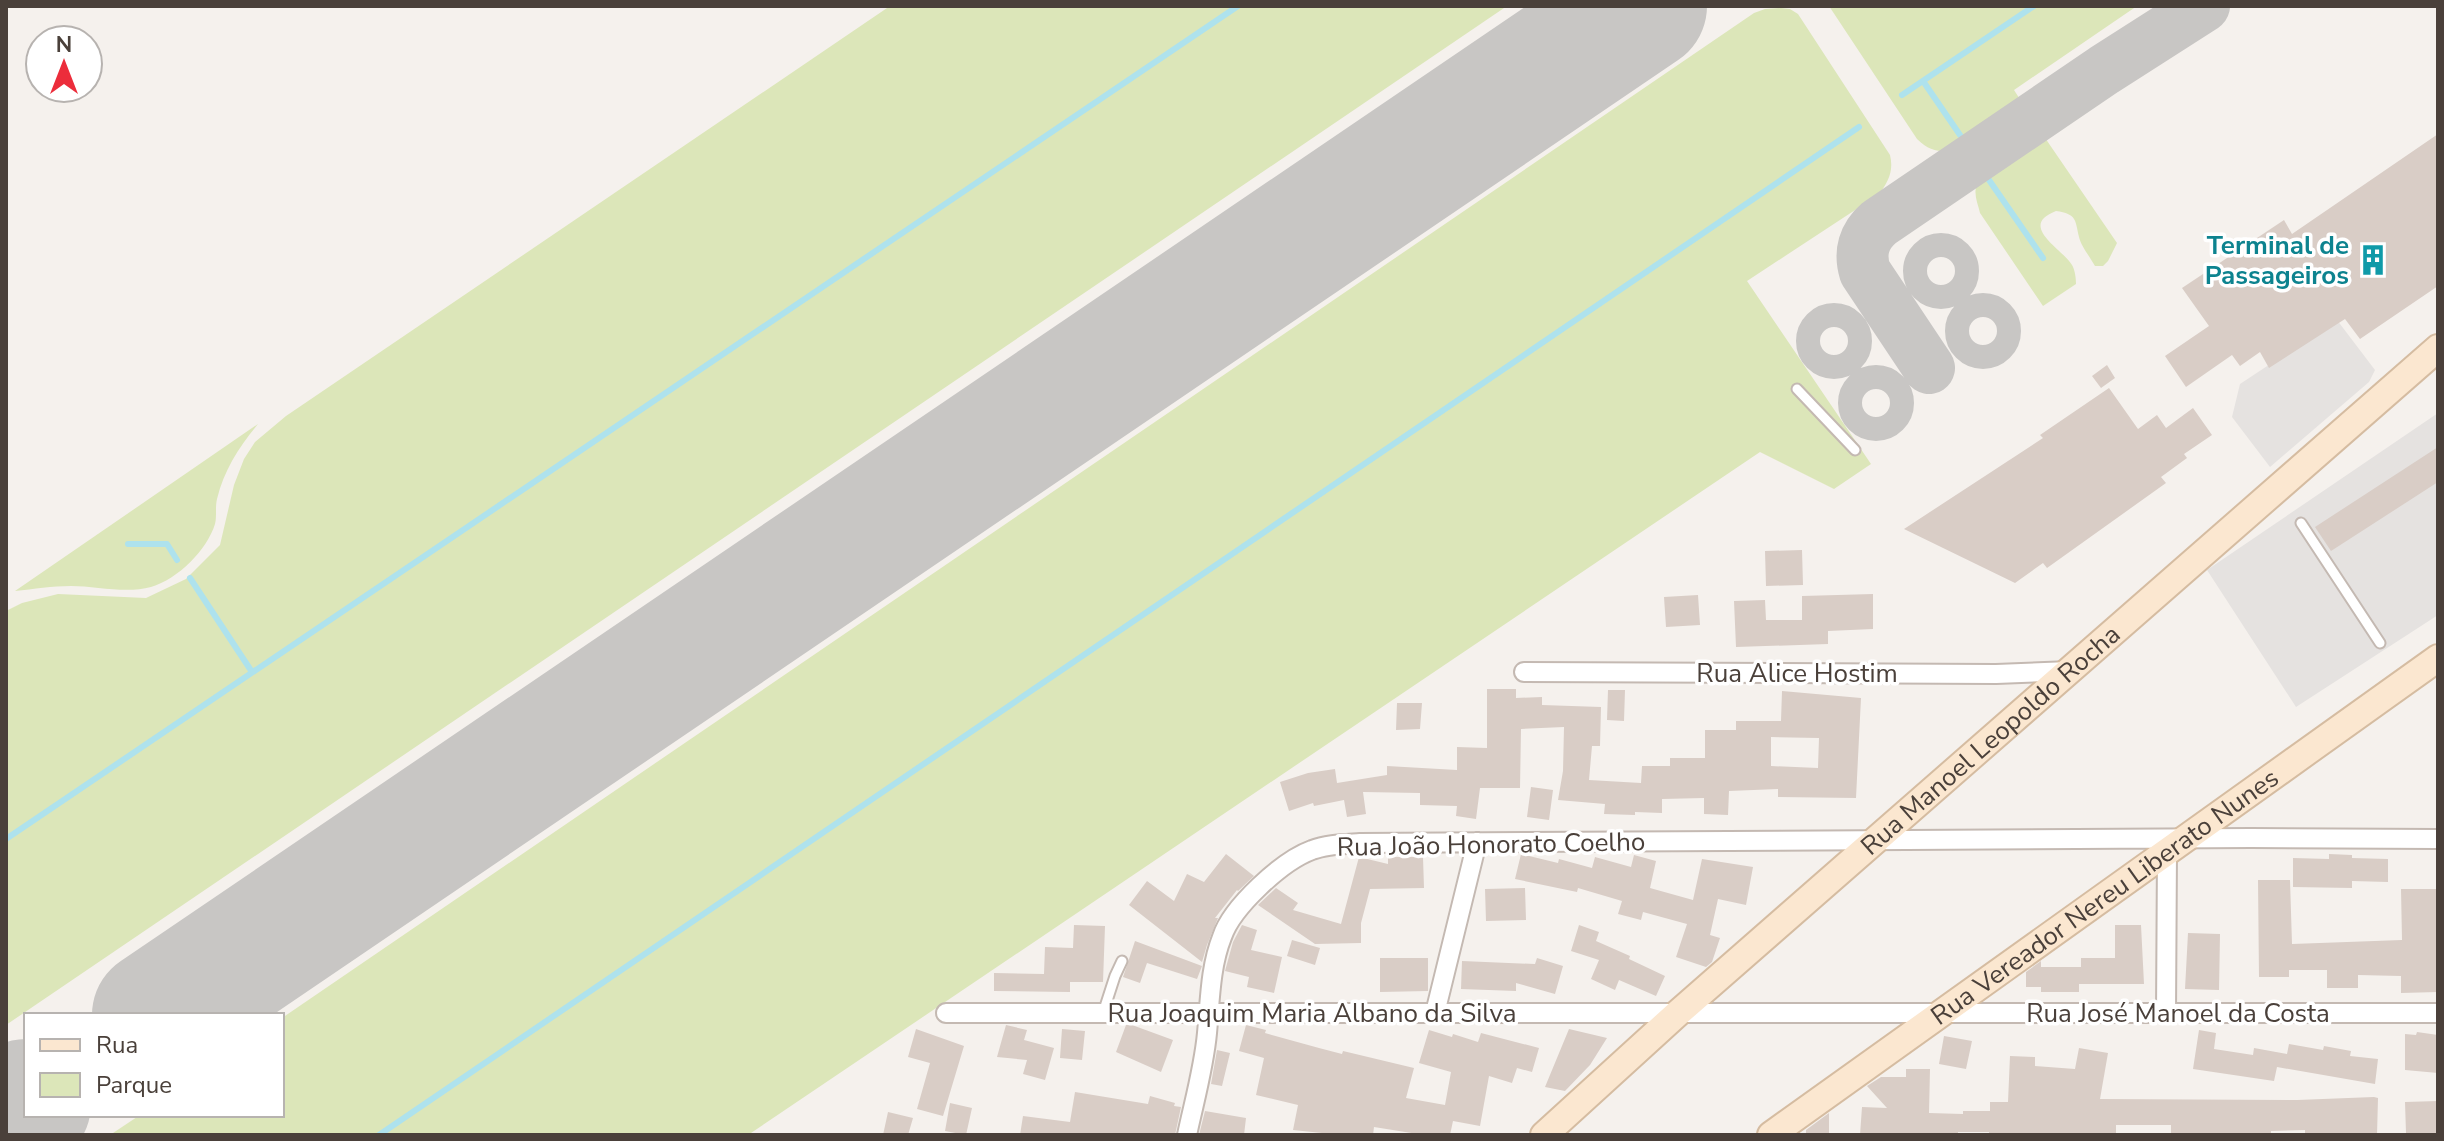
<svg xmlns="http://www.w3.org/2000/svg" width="2444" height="1141" font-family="'Nunito Sans',sans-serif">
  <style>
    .green { fill: #dce6b9 }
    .parking { fill: #e5e2e0 }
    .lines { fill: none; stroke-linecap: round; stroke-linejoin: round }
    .stream { stroke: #aee2ed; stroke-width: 6 }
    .taxiway { stroke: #c8c6c4; stroke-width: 52 }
    .runway { stroke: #c8c6c4; stroke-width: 130 }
    .building { fill: #d9cdc6; fill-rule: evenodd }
    .service-casing { stroke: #c4b9b2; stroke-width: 13 }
    .minor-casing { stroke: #c4b9b2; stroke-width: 22 }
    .secondary-casing { stroke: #d5bca1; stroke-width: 30 }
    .service { stroke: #fff; stroke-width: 9 }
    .minor { stroke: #fff; stroke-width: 18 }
    .secondary { stroke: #fbe7d0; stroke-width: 26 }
    .labels { text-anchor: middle; stroke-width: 7; stroke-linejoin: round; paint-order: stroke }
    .culture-label { font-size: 26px; font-weight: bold; fill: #0d838f; stroke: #fff; text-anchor: end }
    .street-label { font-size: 26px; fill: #4a403a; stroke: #fff }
  </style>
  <rect width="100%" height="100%" fill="#f5f1ed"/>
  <path class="green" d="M890 6H1507L6 1025V611L22 603 58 594 146 598 186 579 220 545 234 485 244 459 255 442 286 416Z
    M1829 6H2137L2014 90 2023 104 1955 151C1938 152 1929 151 1917 139Z
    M1781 8 1790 9 1798 14 1890 155C1894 171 1888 183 1878 195L1747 281 1871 464 1834 489 1760 452 748 1135H110L140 1115H282V1018L1754 13 1765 9Z
    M2041 132 2117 243 2108 261 2103 266H2095C2090 257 2081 246 2079 237 2075 220 2077 214 2056 211 2017 226 2063 249 2072 265 2075 270 2076 278 2076 284L2043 306 1980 213C1978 204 1974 196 1976 187 1982 164 2022 144 2041 132Z
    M258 424C239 447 224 470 217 499 215 507 217 516 215 524 207 550 178 579 151 587 126 594 96 586 71 586 52 586 34 589 15 591Z"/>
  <path class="parking" d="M2337 320 2375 370 2369 382 2270 467 2232 417 2240 384Z
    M2438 413V615L2296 707 2207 570Z"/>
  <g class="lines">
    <path class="stream" d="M1923 81 1960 135
      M1902 95 2034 6
      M1989 180 2043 258
      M128 544H167L177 560
      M190 578 252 672
      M6 839 1238 6
      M379 1135 1859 127"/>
    <path class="taxiway" d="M1929 271a12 12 0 1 1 24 0a12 12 0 1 1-24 0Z
      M1971 331a12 12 0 1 1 24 0a12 12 0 1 1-24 0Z
      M1822 341a12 12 0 1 1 24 0a12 12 0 1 1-24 0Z
      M1929 368 1865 272C1859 252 1864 236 1879 223L2104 70 2204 6
      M1864 403a12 12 0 1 1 24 0a12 12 0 1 1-24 0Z"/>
    <path class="runway" d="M157 1015 1642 6
      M6 1118 26 1104"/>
  </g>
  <path class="building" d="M2438 134V286L2360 339 2345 319 2269 368 2260 352 2240 366 2232 355 2186 387 2165 356 2209 326 2182 288 2284 220 2292 234Z
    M2107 365 2115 378 2101 388 2092 376Z
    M2109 388 2138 429 2157 415 2166 428 2193 408 2212 435 2184 454 2187 458 2161 477 2166 483 2047 568 2043 563 2015 583 1904 529 2043 438 2040 435Z
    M2438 447V482L2331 551 2315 527Z
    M1802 550 1803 585 1766 586 1765 551Z
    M1873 594V629L1828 631V644L1736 647 1734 601 1765 600 1766 620H1802V596Z
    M1698 595 1700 625 1666 627 1664 597Z
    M1487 689H1516V698L1542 697V705L1601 707 1600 746H1592L1589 780 1641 783 1642 766H1670V758H1705V730H1736V721H1781L1782 691 1861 698 1856 798 1778 797V789L1729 791 1728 815 1704 814V798L1662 799V813L1635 812V815L1604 814 1605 804 1558 800 1563 771 1564 727 1521 729 1520 788H1480L1476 819 1456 816 1457 806 1420 805V793L1363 792 1366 814 1347 817 1344 800 1314 806 1313 803 1289 811 1280 782 1308 773 1335 769 1337 783 1387 775V766L1457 770V747L1487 748ZM1771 737 1819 738 1818 768 1771 766Z
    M1608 690H1625L1624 721 1607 720Z
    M1397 703H1422L1420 729 1396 730Z
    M1531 787 1553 790 1549 820 1527 817Z
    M1226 854 1254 876 1238 891 1237 890 1215 918H1218L1207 945 1202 962 1129 905 1147 881 1174 901 1187 874 1204 882Z
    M1521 854 1558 863 1559 859 1592 868 1595 857 1631 867 1634 855 1656 861 1650 888 1693 900 1702 859 1753 867 1746 905 1718 899 1710 935 1720 938 1712 962 1706 967 1676 957 1687 924 1643 912 1641 920 1618 914 1622 901 1578 888 1577 892 1515 879Z
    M2329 854 2352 855V858L2388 859V882L2352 881V888L2293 887V858L2329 859Z
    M1359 857 1388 864V857H1423L1424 888 1370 889 1361 923V943L1315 944 1258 905 1276 888 1298 903 1293 910 1341 924Z
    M2258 880H2290L2292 944 2402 940 2401 889H2438V992L2401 993V976L2358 975V988H2327V970H2289V977H2259Z
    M1525 888 1526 920 1486 921 1485 889Z
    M1074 925 1105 926 1103 982H1070V992L994 991V973L1044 974 1045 947 1073 948Z
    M1242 925 1257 930 1251 950 1282 957 1274 993 1247 987 1249 977 1225 971 1233 942Z
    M1579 925 1599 932 1596 941 1630 956 1629 959 1665 976 1656 996 1619 980 1615 990 1591 979 1599 960 1571 951Z
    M2115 925H2141L2144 984H2079V992H2041V987H2026V972L2041 961V967H2081V958H2115Z
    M2188 933 2220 934 2219 990 2185 989Z
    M1292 940 1320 948 1315 965 1287 956Z
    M1135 941 1202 966 1197 979 1147 963 1140 983 1123 977Z
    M1380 958H1428V991L1380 992Z
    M1537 958 1563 966 1555 994 1516 983V991L1461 989 1462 961 1535 964Z
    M1006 1025 1027 1030 1024 1040 1054 1048 1045 1080 1023 1074 1027 1060 997 1057Z
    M1126 1025H1132L1173 1040 1161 1072 1116 1052Z
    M1246 1025 1266 1030 1265 1033 1319 1048 1342 1054 1343 1051 1414 1068 1406 1098 1445 1105 1451 1072 1419 1063 1429 1030 1452 1037 1453 1034 1478 1042 1481 1033 1539 1048 1532 1072 1517 1068 1512 1083 1489 1076 1480 1126 1453 1121 1450 1135H1424L1374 1127 1373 1135H1322V1133L1293 1130 1298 1105 1256 1095 1264 1058 1239 1051Z
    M916 1029 964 1046 943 1116 917 1109 930 1063 908 1057Z
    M1062 1029 1085 1031 1082 1060 1060 1058Z
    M1569 1029 1607 1038 1590 1065 1565 1091 1545 1087Z
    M2199 1030 2216 1033 2214 1049 2253 1055 2254 1048 2287 1054 2289 1044 2323 1050 2324 1046 2351 1051 2350 1056 2378 1059 2375 1084 2277 1067 2274 1081 2193 1069Z
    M2417 1032 2438 1035V1073L2405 1070V1034L2416 1035Z
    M1944 1036 1972 1041 1966 1069 1939 1064Z
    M2079 1048 2108 1053 2100 1099 2297 1100 2374 1097 2378 1098 2377 1135H2305V1130L2271 1131V1135H2171V1125H2116V1135H1989V1132H1958V1135H1860L1862 1107 1887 1108 1867 1086 1881 1077H1906V1069H1930L1929 1113 1963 1114V1111H1990V1102H2008L2010 1056 2035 1057V1066L2075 1069Z
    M1217 1050 1230 1053 1222 1086 1211 1084Z
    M1075 1092 1148 1104 1150 1096 1175 1103 1174 1106 1181 1107 1175 1135H1020L1023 1116 1070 1122Z
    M2438 1101V1133H2406L2405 1102Z
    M950 1103 972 1108 966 1135 945 1131Z
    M1205 1111 1246 1118 1244 1135H1199Z
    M888 1112 913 1118 908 1135H883Z
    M1829 1113V1135H1806V1130Z"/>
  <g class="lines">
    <defs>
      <path id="service" d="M1797 389 1855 450
        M2301 523 2380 643
        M1103 1013 1115 976 1122 961"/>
      <path id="minor" d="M1524 672 1996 674 2070 671
        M946 1013H2438
        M1435 1013 1477 842
        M2166 1013 2167 852
        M1187 1135C1194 1102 1204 1067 1207 1033 1210 1002 1210 967 1222 937 1232 907 1282 861 1312 850 1327 844 1344 844 1360 843L2251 838 2438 839"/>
      <g id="secondary">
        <path id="s1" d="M1544 1135 1678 1013 2438 348"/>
        <path id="s2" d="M1771 1135 2438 658"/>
      </g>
    </defs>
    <use href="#service" class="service-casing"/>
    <use href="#minor" class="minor-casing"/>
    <use href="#secondary" class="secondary-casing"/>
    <use href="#service" class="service"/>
    <use href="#minor" class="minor"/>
    <use href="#secondary" class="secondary"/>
  </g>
  <defs>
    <symbol id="building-bare" viewBox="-9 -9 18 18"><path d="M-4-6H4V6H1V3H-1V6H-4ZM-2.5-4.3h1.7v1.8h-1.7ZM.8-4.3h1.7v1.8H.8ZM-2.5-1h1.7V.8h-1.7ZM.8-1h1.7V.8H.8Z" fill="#0f9aa8" stroke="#fff" stroke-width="2.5" paint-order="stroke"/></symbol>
  </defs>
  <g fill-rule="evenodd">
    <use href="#building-bare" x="2351" y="238" width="44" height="44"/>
  </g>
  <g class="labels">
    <g class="culture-label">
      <text x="2349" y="254">Terminal de<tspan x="2349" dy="30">Passageiros</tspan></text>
    </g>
    <g class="street-label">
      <text x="1797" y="682">Rua Alice Hostim</text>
      <text dy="9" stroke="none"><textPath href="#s1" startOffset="596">Rua Manoel Leopoldo Rocha</textPath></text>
      <text transform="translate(1491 844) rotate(-1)" y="9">Rua João Honorato Coelho</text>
      <text dy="9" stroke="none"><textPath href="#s2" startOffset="410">Rua Vereador Nereu Liberato Nunes</textPath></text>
      <text x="1312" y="1022">Rua Joaquim Maria Albano da Silva</text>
      <text x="2178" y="1022">Rua José Manoel da Costa</text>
    </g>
  </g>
  <rect width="2444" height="1141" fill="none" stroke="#4a403a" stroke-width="16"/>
  <rect x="24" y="1013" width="260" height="104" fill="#ffffff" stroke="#b7b3b0" stroke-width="2"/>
  <rect x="40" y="1039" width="40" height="12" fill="#fbe7d0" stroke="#b7b3b0" stroke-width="2"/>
  <text x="96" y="1053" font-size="24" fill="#4a403a">Rua</text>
  <rect x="40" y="1073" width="40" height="24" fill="#dce6b9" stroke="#b7b3b0" stroke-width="2"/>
  <text x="96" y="1093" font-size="24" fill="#4a403a">Parque</text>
  <g transform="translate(64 64)"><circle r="38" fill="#ffffff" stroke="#b7b3b0" stroke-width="2"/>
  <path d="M0-6L14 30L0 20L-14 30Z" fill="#ec2d3b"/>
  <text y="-12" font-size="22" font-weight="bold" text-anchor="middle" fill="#4a403a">N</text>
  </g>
</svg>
